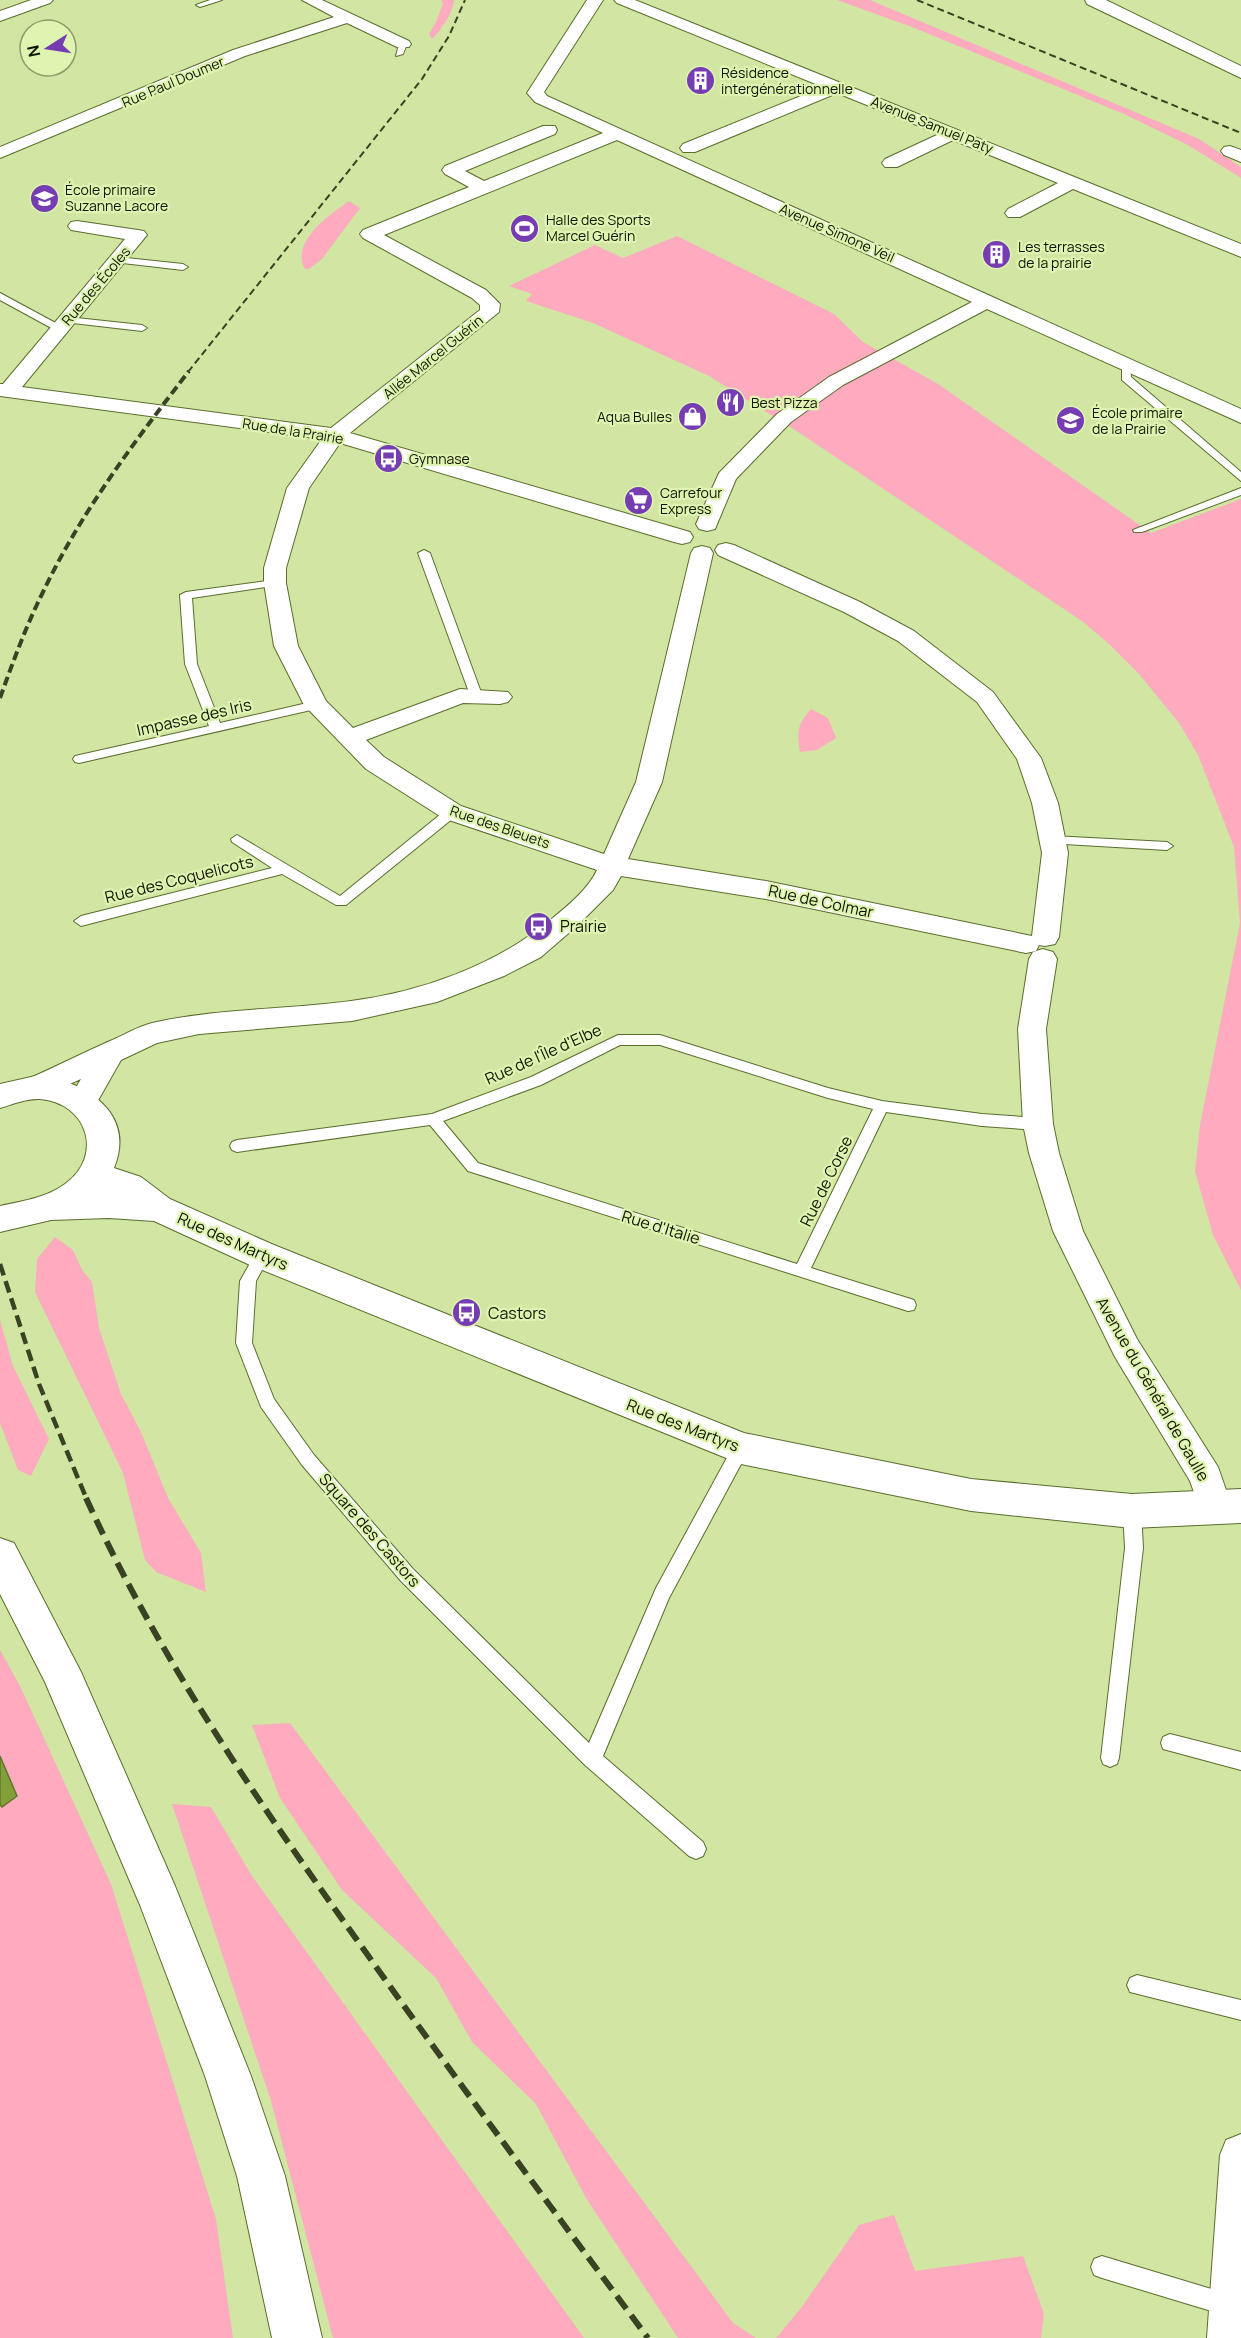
<svg xmlns="http://www.w3.org/2000/svg" width="1241" height="2338" font-family="Manrope,sans-serif">
  <style>
    .green { fill: #feaabf }
    .water { fill: #839f39; stroke: #607628; stroke-width: 1.5 }
    .lines { fill: none; stroke-linecap: round; stroke-linejoin: round }
    .lane-casing { stroke: #5b6d2d; stroke-width: 2 }
    .street-casing { stroke: #5b6d2d; stroke-width: 2 }
    .secondary-casing { stroke: #5b6d2d; stroke-width: 2 }
    .primary-casing { stroke: #5b6d2d; stroke-width: 2 }
    .lane { fill: #fff; fill-rule: evenodd }
    .street { fill: #fff; fill-rule: evenodd }
    .secondary { fill: #fff; fill-rule: evenodd }
    .primary { fill: #fff; fill-rule: evenodd }
    .rail-far3 { stroke: #394223; stroke-width: 2; stroke-dasharray: 7 4; stroke-linecap: butt }
    .rail-far2 { stroke: #394223; stroke-width: 4; stroke-dasharray: 9 4.5; stroke-linecap: butt }
    .rail-far1 { stroke: #394223; stroke-width: 4.5; stroke-dasharray: 12 6; stroke-linecap: butt }
    .rail { stroke: #394223; stroke-width: 6; stroke-dasharray: 16 8; stroke-linecap: butt }
    .labels { text-anchor: middle; stroke-width: 4.5; stroke-linejoin: round; paint-order: stroke }
    .far-poi-label { font-size: 14px; fill: #101600; stroke: #def4b0; text-anchor: start }
    .far-street-label { font-size: 14px; fill: #101600; stroke: #def4b0 }
    .street-label { font-size: 16px; fill: #101600; stroke: #def4b0 }
    .poi-label { font-size: 16px; fill: #101600; stroke: #def4b0; text-anchor: start }
  </style>
  <rect width="100%" height="100%" fill="#d1e6a3"/>
  <path class="green" d="M441 0H454C454 11 440 32 432 39L429 34 436 22 443 3Z
    M837 0H870L1199 139 1241 167V178L1188 145 1124 114 912 27Z
    M349 201 360 208 322 259 309 269 304 268C292 240 329 215 349 201Z
    M677 236 834 314 863 342 938 384 1151 533 1241 499V1290L1213 1235 1195 1171 1200 1125 1240 923 1234 847 1198 755 1179 723 1139 674 1109 644 1082 621 792 428 709 376 593 323 526 301 532 294 509 286 595 245 623 258Z
    M811 709 828 718 836 738 817 750 800 752C797 732 797 724 811 709Z
    M55 1237 73 1250 82 1270 92 1282 99 1328 121 1394 141 1432 168 1498 201 1553 206 1592 156 1572 145 1560 123 1473 35 1292 37 1259Z
    M0 1320 13 1366 49 1439 31 1476 18 1470 0 1423Z
    M0 1650 20 1686 111 1884 216 2219 233 2338H0Z
    M290 1723 733 2323 756 2338H678L586 2198 536 2104 472 2042 436 1978 342 1890 280 1798 252 1725Z
    M172 1804 211 1807 252 1876 584 2338H333L271 2101Z
    M894 2215 915 2271 1023 2256 1044 2314 1041 2338H776L801 2308 859 2225Z"/>
  <path class="water" d="M0 1756 17 1796 2 1807 0 1805Z"/>
  <g class="lines">
    <defs>
      <path id="lane" d="M210 0H222L200 7 196 5Z
        M403 42 407 44 403 54 396 56 399 44Z
        M117 257 183 264 188 267 183 270 114 262 112 260Z
        M0 293 63 327 65 329 57 331 0 300Z
        M67 317 142 325 147 328 142 331 64 322V318Z
        M1122 362 1130 364 1131 377 1241 472V481L1122 380Z
        M1241 488V495L1142 532H1134L1133 530Z
        M424 550 430 553 482 695 480 698 476 699 470 695 418 553Z
        M275 580 281 583 279 585 192 598 197 664 220 723 316 701 322 705 320 708 79 763 75 762 73 759 75 756 209 726 185 664 180 595 186 592Z
        M452 808 457 809 458 812 457 815 346 905H336L282 874 81 926 74 921 81 916 272 868 232 842 231 839 237 835 340 896 447 809Z
        M1052 836 1167 842 1173 846 1167 850 1047 843 1046 840 1047 837Z
        M618 1035H660L828 1088 882 1101 982 1114 1038 1118 1043 1120 1045 1124 1043 1128 1038 1130 982 1126 886 1112 811 1268 914 1300 916 1305 914 1310 908 1311 468 1171 430 1125 237 1152 232 1150 230 1146 232 1142 237 1140 432 1114 531 1077ZM620 1045H660L828 1098 873 1109 797 1264 478 1163 443 1121 541 1085Z
        M262 1249 267 1251 270 1255 256 1281 252 1343 274 1399 314 1455 413 1569 589 1743 656 1588 735 1443 741 1441 747 1443 749 1448 747 1453 669 1598 603 1756 703 1842 706 1849 703 1856 696 1859 689 1856 585 1765 401 1581 302 1465 261 1407 236 1343 240 1281 257 1251Z
        M1132 1503 1138 1506 1141 1511 1143 1548 1119 1758 1117 1764 1110 1767 1103 1764 1101 1758 1125 1548 1123 1511 1126 1506Z
        M1170 1734 1241 1752V1770L1163 1749 1161 1743 1163 1737Z
        M1137 1975 1241 2000V2020L1130 1992 1127 1985 1130 1978Z
        M1102 2256 1228 2294 1236 2297 1239 2305 1236 2313 1228 2316 1102 2278 1094 2275 1091 2267 1094 2259Z"/>
      <path id="street" d="M31 0H53L50 3 0 21V11Z
        M302 0H322L409 41 411 44 409 47H397L347 23 245 56 0 158V147L233 50 334 17Z
        M587 0H603L544 92 547 96 1241 409V423L987 309 843 385 791 422 736 479 715 529 707 531 699 529 696 524 719 473 777 414 829 377 972 302 617 140 384 235 486 290 500 304 499 312 350 433 690 532 693 537 690 542 682 544 674 542 340 443 309 488 286 568V583L298 646 326 701 353 728 460 689 508 692 512 697 508 702 500 704 463 703 366 740 384 757 461 806 604 854 636 782 691 553 694 548 702 546 710 548 713 553 662 782 628 859 766 881 1032 936 1042 853 1032 803 1017 759 977 702 898 641 844 612 718 555 715 550 718 545 726 543 734 545 860 602 914 631 993 692 1041 758 1058 803 1068 853 1059 937 1055 944 1045 946 1039 945 1036 951 1026 953 766 899 621 876 613 890 578 925 541 957 504 976 437 1002 352 1021 199 1034 157 1043 121 1060 92 1111 82 1114 72 1111 67 1103 81 1079 38 1098 28 1095 24 1087 28 1079C55 1067 83 1053 110 1041 124 1035 137 1027 152 1023 218 1008 285 1010 351 1001 421 992 493 966 548 922 565 908 588 890 597 870L443 818 366 769 304 705 274 646 264 583V568L287 488 322 439 0 396V384H3L125 239 71 230 68 226 71 222 77 221 138 230 144 231 147 235 22 387 331 428 480 310V305L472 298 363 238 360 234 363 230 469 187 445 174 442 170 445 166 543 126H555L557 130 555 134 465 171 484 181 603 133 535 102 527 93Z
        M614 0H635L1241 244V257L1073 189 1020 217H1008L1005 213 1008 209 1058 183 953 140 897 167H885L882 163 885 159 939 134 837 93 695 152H683L680 148 683 144 823 87 617 3Z
        M1230 146 1241 150V162L1224 155 1221 151 1224 147Z
        M1043 949 1053 952 1057 959 1046 1029 1053 1124 1059 1153 1083 1231 1137 1339 1218 1467 1232 1507 1227 1518 1215 1522 1203 1518 1190 1481 1115 1357 1053 1231 1029 1153 1023 1124 1018 1029 1029 959 1033 952Z
        M1241 2134V2338H1207L1220 2155 1226 2140Z"/>
      <path id="secondary" d="M1085 0H1106L1241 66V78L1087 4Z
        M40 1075C87 1083 136 1113 114 1168L141 1177 170 1199 274 1245 744 1433 971 1479 1132 1494 1241 1489V1523L1132 1528 971 1511 741 1464 250 1265 154 1221 109 1218 51 1220 0 1232V1206C22 1201 46 1198 65 1184 104 1156 88 1103 40 1099 27 1098 13 1104 0 1108V1084Z"/>
      <path id="primary" d="M0 1538 14 1543 81 1672 175 1886 251 2076 285 2176 322 2338H272L237 2176 205 2076 140 1905 45 1682 0 1594Z"/>
    </defs>
    <use href="#lane" class="lane-casing"/>
    <use href="#street" class="street-casing"/>
    <use href="#secondary" class="secondary-casing"/>
    <use href="#primary" class="primary-casing"/>
    <use href="#lane" class="lane"/>
    <use href="#street" class="street"/>
    <use href="#secondary" class="secondary"/>
    <use href="#primary" class="primary"/>
    <path class="rail-far3" d="M917 0 1241 133
      M188 372 422 79 449 36 465 0"/>
    <path class="rail-far2" d="M0 698C13 662 26 626 43 592 81 512 135 441 189 371"/>
    <path class="rail-far1" d="M0 1264 39 1384 87 1500"/>
    <path class="rail" d="M86 1498C158 1656 256 1799 357 1940 452 2074 550 2206 648 2338"/>
  </g>
  <defs>
    <symbol id="building-disc" viewBox="-11 -11 22 22"><circle r="9.5" fill="#763cb2" stroke="#def4b0"/><path d="M-4-6H4V6H1V3H-1V6H-4ZM-2.5-4.3h1.7v1.8h-1.7ZM.8-4.3h1.7v1.8H.8ZM-2.5-1h1.7V.8h-1.7ZM.8-1h1.7V.8H.8Z" fill="#fff"/></symbol>
    <symbol id="school-disc" viewBox="-11 -11 22 22"><circle r="9.5" fill="#763cb2" stroke="#def4b0"/><path d="M0-5L7-2L0 1L-7-2ZM-4 1L0 2.5L4 1V4Q0 6-4 4Z" fill="#fff"/></symbol>
    <symbol id="stadium-disc" viewBox="-11 -11 22 22"><circle r="9.5" fill="#763cb2" stroke="#def4b0"/><path d="M0-5a6.5 5 0 1 0 0 10a6.5 5 0 1 0 0-10ZM-3.5-1.8h7v3.6h-7Z" fill="#fff"/></symbol>
    <symbol id="restaurant-disc" viewBox="-11 -11 22 22"><circle r="9.5" fill="#763cb2" stroke="#def4b0"/><path d="M-5-6h1v4h1v-4h1v4h1v-4h1v5L-1.5 .5V6h-2V.5L-5-1ZM5-6V6H3V1.5H1.5Q1.5-4 5-6Z" fill="#fff"/></symbol>
    <symbol id="shop-disc" viewBox="-11 -11 22 22"><circle r="9.5" fill="#763cb2" stroke="#def4b0"/><path d="M-5-2.5h2.3a2.7 3.5 0 0 1 5.4 0H5L5.5 6h-11ZM-1.5-2.5h3a1.5 2.3 0 0 0-3 0Z" fill="#fff"/></symbol>
    <symbol id="bus-disc" viewBox="-11 -11 22 22"><circle r="9.5" fill="#763cb2" stroke="#def4b0"/><path d="M-5-6H5V4H4V6H2V4H-2V6H-4V4H-5ZM-3.5-4V0h7V-4ZM-3.5 1.2v1.5H-2V1.2ZM2 1.2v1.5H3.5V1.2Z" fill="#fff"/></symbol>
    <symbol id="supermarket-disc" viewBox="-11 -11 22 22"><circle r="9.5" fill="#763cb2" stroke="#def4b0"/><path d="M-6-5.5h2.5l.6 2H6L4.5 2H-2.5L-4.4-4H-6ZM-1.5 3.2a1.3 1.3 0 1 0 .1 0ZM3 3.2a1.3 1.3 0 1 0 .1 0Z" fill="#fff"/></symbol>
  </defs>
  <g fill-rule="evenodd">
    <use href="#building-disc" x="684" y="64" width="33" height="33"/>
    <use href="#school-disc" x="28" y="182" width="33" height="33"/>
    <use href="#stadium-disc" x="508" y="212" width="33" height="33"/>
    <use href="#building-disc" x="980" y="238" width="33" height="33"/>
    <use href="#restaurant-disc" x="714" y="386" width="33" height="33"/>
    <use href="#shop-disc" x="676" y="400" width="33" height="33"/>
    <use href="#school-disc" x="1054" y="404" width="33" height="33"/>
    <use href="#bus-disc" x="372" y="442" width="33" height="33"/>
    <use href="#supermarket-disc" x="622" y="484" width="33" height="33"/>
    <use href="#bus-disc" x="522" y="910" width="33" height="33"/>
    <use href="#bus-disc" x="450" y="1296" width="33" height="33"/>
  </g>
  <g class="labels">
    <g class="far-poi-label">
      <text x="721" y="78">Résidence<tspan x="721" dy="16">intergénérationnelle</tspan></text>
      <text x="65" y="195">École primaire<tspan x="65" dy="16">Suzanne Lacore</tspan></text>
      <text x="546" y="225">Halle des Sports<tspan x="546" dy="16">Marcel Guérin</tspan></text>
      <text x="1018" y="252">Les terrasses<tspan x="1018" dy="16">de la prairie</tspan></text>
      <text x="751" y="408">Best Pizza</text>
      <text x="1092" y="418">École primaire<tspan x="1092" dy="16">de la Prairie</tspan></text>
      <text x="672" y="422" text-anchor="end">Aqua Bulles</text>
      <text x="409" y="464">Gymnase</text>
      <text x="660" y="498">Carrefour<tspan x="660" dy="16">Express</tspan></text>
    </g>
    <g class="far-street-label">
      <text transform="translate(173 82) rotate(-23)" y="5">Rue Paul Doumer</text>
      <text transform="translate(932 125) rotate(22)" y="5">Avenue Samuel Paty</text>
      <text transform="translate(837 233) rotate(24)" y="5">Avenue Simone Veil</text>
      <text transform="translate(96 286) rotate(-50)" y="5">Rue des Écoles</text>
      <text transform="translate(433 357) rotate(-39)" y="5">Allée Marcel Guérin</text>
      <text transform="translate(293 431) rotate(9)" y="5">Rue de la Prairie</text>
      <text transform="translate(500 827) rotate(19)" y="5">Rue des Bleuets</text>
    </g>
    <g class="street-label">
      <text transform="translate(194 717) rotate(-13)" y="6">Impasse des Iris</text>
      <text transform="translate(179 879) rotate(-14)" y="6">Rue des Coquelicots</text>
      <text transform="translate(821 901) rotate(12)" y="6">Rue de Colmar</text>
      <text transform="translate(543 1054) rotate(-24)" y="6">Rue de l'Île d'Elbe</text>
      <text transform="translate(826 1181) rotate(-64)" y="6">Rue de Corse</text>
      <text transform="translate(661 1227) rotate(17)" y="6">Rue d'Italie</text>
      <text transform="translate(233 1241) rotate(24)" y="6">Rue des Martyrs</text>
      <text transform="translate(1153 1389) rotate(60)" y="6">Avenue du Général de Gaulle</text>
      <text transform="translate(683 1425) rotate(21)" y="6">Rue des Martyrs</text>
      <text transform="translate(370 1530) rotate(49)" y="6">Square des Castors</text>
    </g>
    <g class="poi-label">
      <text x="560" y="932">Prairie</text>
      <text x="488" y="1319">Castors</text>
    </g>
  </g>
  <g transform="translate(48 48) rotate(258)"><circle r="28" fill="#def4b0" stroke="#8c9b6a" stroke-width="1.5"/>
  <path d="M0-4.5L10 22L0 15L-10 22Z" fill="#763cb2"/>
  <text y="-9" font-size="16" font-weight="bold" text-anchor="middle" fill="#101600">N</text>
  </g>
</svg>
